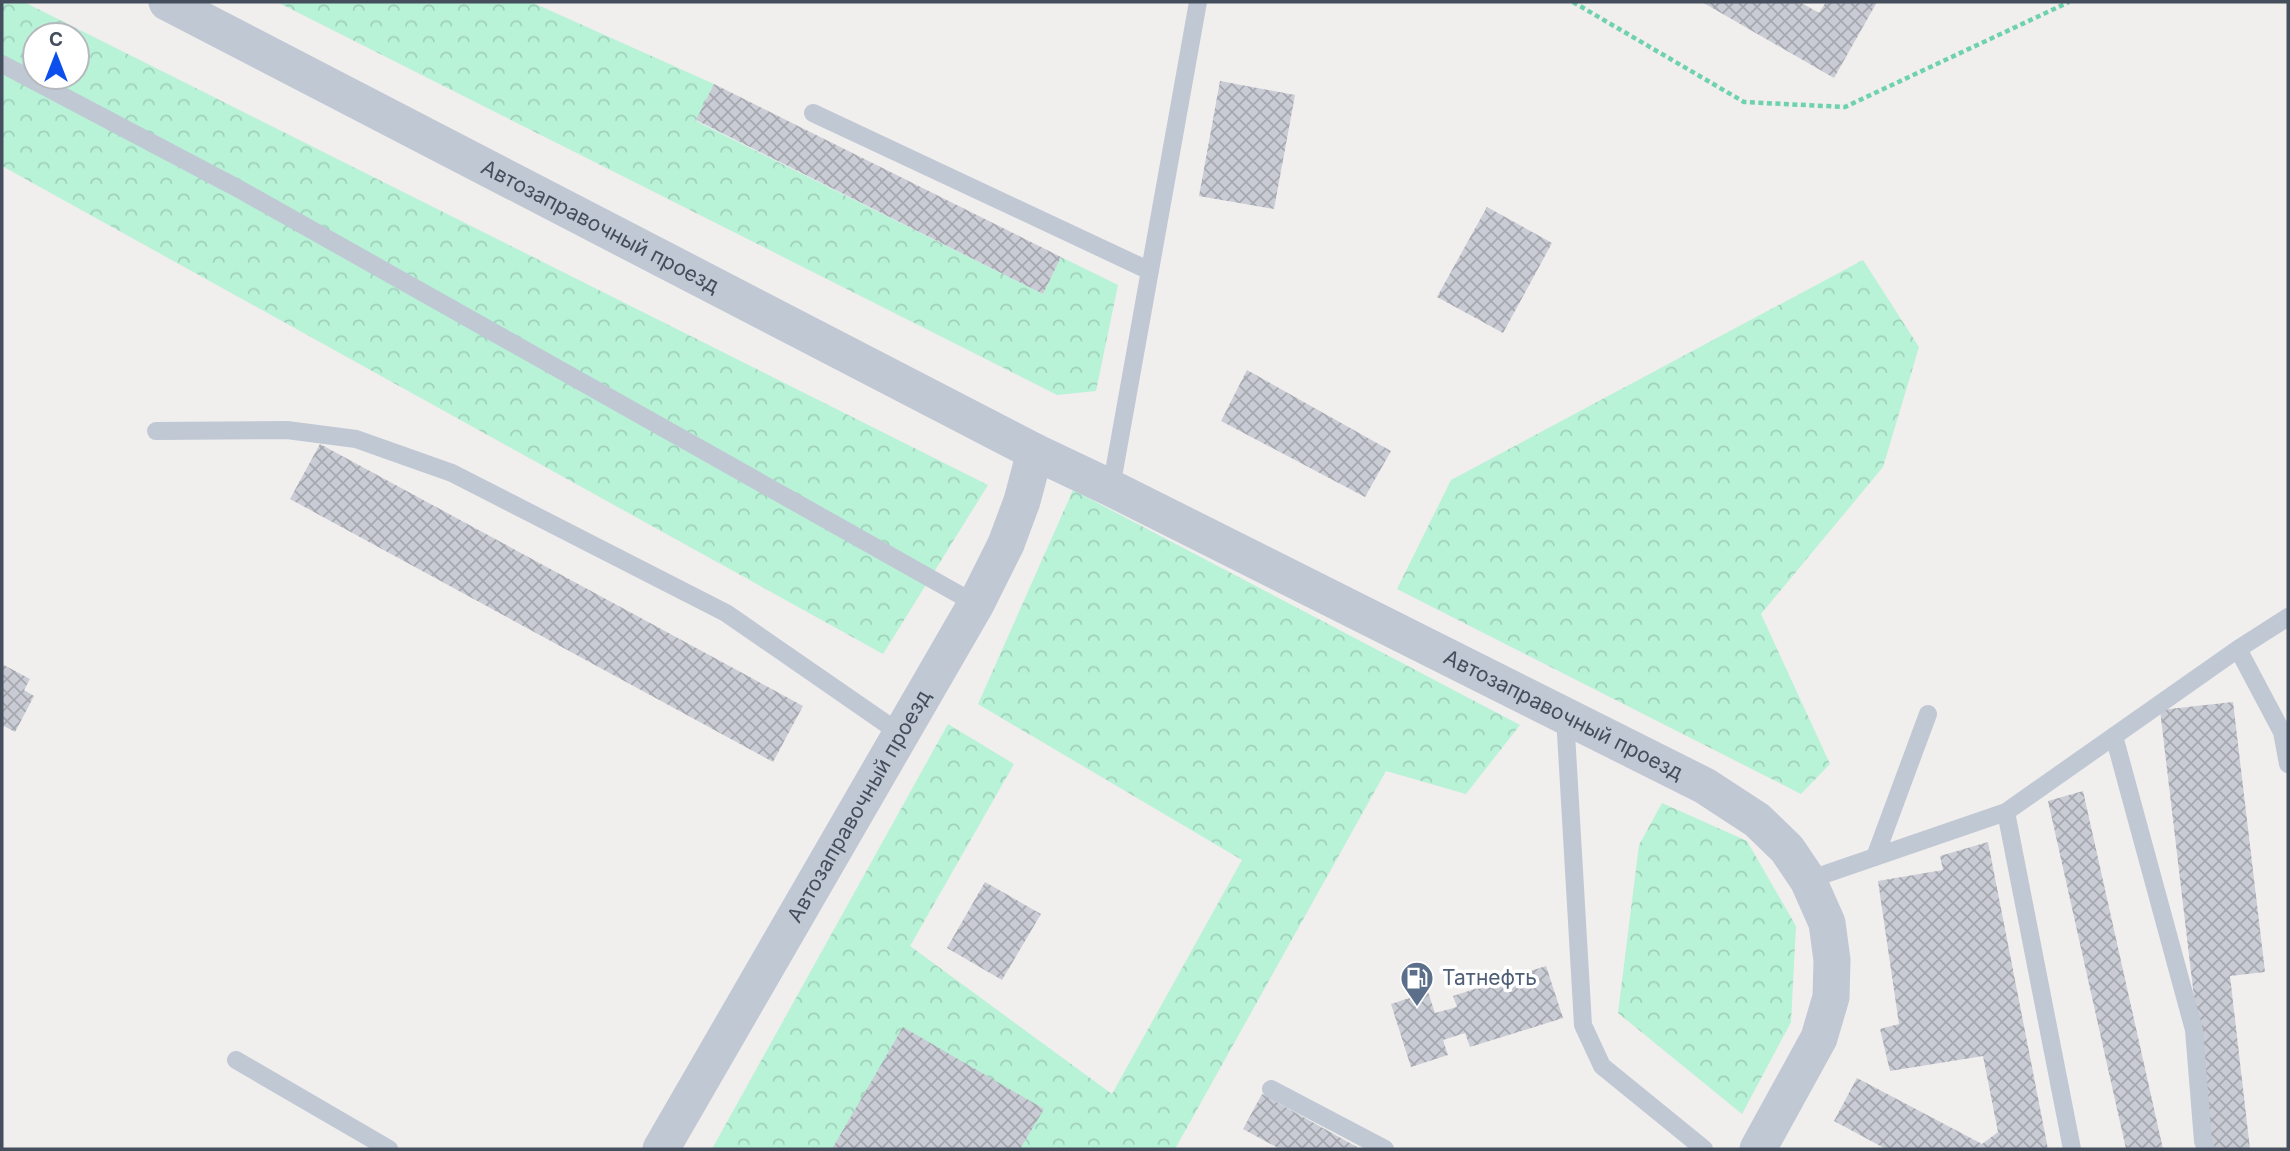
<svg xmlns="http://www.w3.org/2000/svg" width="2290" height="1151" font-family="Inter,sans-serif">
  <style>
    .forest { fill: url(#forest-crowns); fill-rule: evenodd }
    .building { fill: url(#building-cross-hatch) }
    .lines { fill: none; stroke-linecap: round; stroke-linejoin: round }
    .path { stroke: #6ed2af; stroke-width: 4.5; stroke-dasharray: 5 3.5; stroke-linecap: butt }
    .service { stroke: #c0c8d4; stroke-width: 18 }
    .minor { stroke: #c0c8d4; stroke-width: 37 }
    .labels { text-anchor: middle; stroke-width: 7; stroke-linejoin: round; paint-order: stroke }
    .street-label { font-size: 21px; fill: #454e5d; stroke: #fff }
    .service-label { font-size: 21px; fill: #4e5e75; stroke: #fff; text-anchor: start }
  </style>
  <defs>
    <pattern id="forest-crowns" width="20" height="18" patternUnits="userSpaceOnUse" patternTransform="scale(1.75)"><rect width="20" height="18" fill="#b8f2d7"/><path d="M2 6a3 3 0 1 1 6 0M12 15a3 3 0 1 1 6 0" fill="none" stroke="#a0d1bb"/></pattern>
    <pattern id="building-cross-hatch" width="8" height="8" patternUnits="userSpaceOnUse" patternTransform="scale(1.75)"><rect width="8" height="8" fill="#c9ccd4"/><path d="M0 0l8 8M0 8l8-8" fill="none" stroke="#a5a8af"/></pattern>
  </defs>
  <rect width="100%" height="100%" fill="#f1eeee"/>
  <path class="forest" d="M2 2H24L988 485 883 654 2 166ZM35 35H77V77H35Z
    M277 2H531L714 84 696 121 1043 294 1061 257 1118 285 1096 391 1057 395Z
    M1863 260 1919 347 1883 467 1761 614 1830 764 1801 794 1397 589 1451 480Z
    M1073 490 1520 725 1466 794 1386 771 1175 1149H712L948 724 1014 764 910 946 1112 1094 1242 860 978 704Z
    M1662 803 1747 841 1796 926 1791 1022 1742 1114 1618 1013 1639 845Z"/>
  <path class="building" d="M1702 2H1800L1819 13 1826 2H1877L1834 78Z
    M1220 81 1295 95 1274 209 1199 196Z
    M714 84 1061 257 1043 294 696 120Z
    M1487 207 1552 243 1503 333 1437 297Z
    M1247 370 1391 451 1365 497 1221 421Z
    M320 444 803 706 773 762 290 499Z
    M2 664 30 679 24 690 34 696 15 732 4 726 2 731Z
    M2233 702 2265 972 2230 976 2250 1149H2212L2160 710Z
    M2083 791 2163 1149H2126L2048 801Z
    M1988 842 2048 1149H1886L1834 1121 1857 1078 1982 1144 1998 1132 1983 1056 1890 1071 1880 1029 1899 1024 1878 881 1943 870 1940 856Z
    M985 882 1041 914 1002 980 947 948Z
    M1546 966 1563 1018 1470 1047 1465 1033 1443 1040 1448 1055 1411 1067 1391 1004 1428 992 1435 1013 1457 1007 1453 996Z
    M903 1027 1044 1109 1020 1149H832Z
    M1262 1094 1357 1147 1356 1149H1280L1243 1129Z"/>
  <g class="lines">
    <path class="path" d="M1573 2 1744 102 1845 107 2069 2"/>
    <path class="service" d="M2 64 239 189 976 604
      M813 113 1150 271
      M156 431 287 430 356 439 452 473 726 613 901 734
      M1111 488 1198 2
      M2238 649 2282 732 2288 764
      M1565 716 1583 1025 1602 1066 1704 1149
      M2114 736 2194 1030 2203 1141 2206 1149
      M2006 812 2238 649 2288 617
      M1875 857 1928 714
      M1808 880 2006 812 2072 1149
      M236 1060 389 1149
      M1271 1089 1385 1149"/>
    <g class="minor">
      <path id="s1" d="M167 2 1035 452 1111 488 1705 786 1757 820 1787 849 1808 880 1827 923 1832 960 1831 997 1819 1038 1758 1149"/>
      <path id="s2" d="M661 1149 976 604 1006 544 1022 501 1035 452"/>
    </g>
  </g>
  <defs>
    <symbol id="fuel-pin" viewBox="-11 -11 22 30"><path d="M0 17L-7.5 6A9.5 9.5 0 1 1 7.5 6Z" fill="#5c6f8a" stroke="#fff"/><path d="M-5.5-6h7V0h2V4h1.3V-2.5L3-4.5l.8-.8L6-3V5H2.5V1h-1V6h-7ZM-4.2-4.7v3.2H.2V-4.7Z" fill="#fff"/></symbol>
  </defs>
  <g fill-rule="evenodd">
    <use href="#fuel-pin" x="1398" y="959" width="38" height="52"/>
  </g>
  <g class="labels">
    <g class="street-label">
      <text dy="7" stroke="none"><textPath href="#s1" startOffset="488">Автозаправочный проезд</textPath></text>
      <text dy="7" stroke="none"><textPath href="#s1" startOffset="1568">Автозаправочный проезд</textPath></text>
      <text dy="7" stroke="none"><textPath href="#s2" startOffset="396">Автозаправочный проезд</textPath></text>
    </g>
    <g class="service-label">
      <text x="1442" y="985">Татнефть</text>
    </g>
  </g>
  <rect width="2290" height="1151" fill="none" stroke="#454e5d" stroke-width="7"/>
  <g transform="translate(56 56)"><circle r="33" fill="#ffffff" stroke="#b5b8be" stroke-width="2"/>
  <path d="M0-5L12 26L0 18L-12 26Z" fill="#0c4fec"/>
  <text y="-10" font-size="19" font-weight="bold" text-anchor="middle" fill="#454e5d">С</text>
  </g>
</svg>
